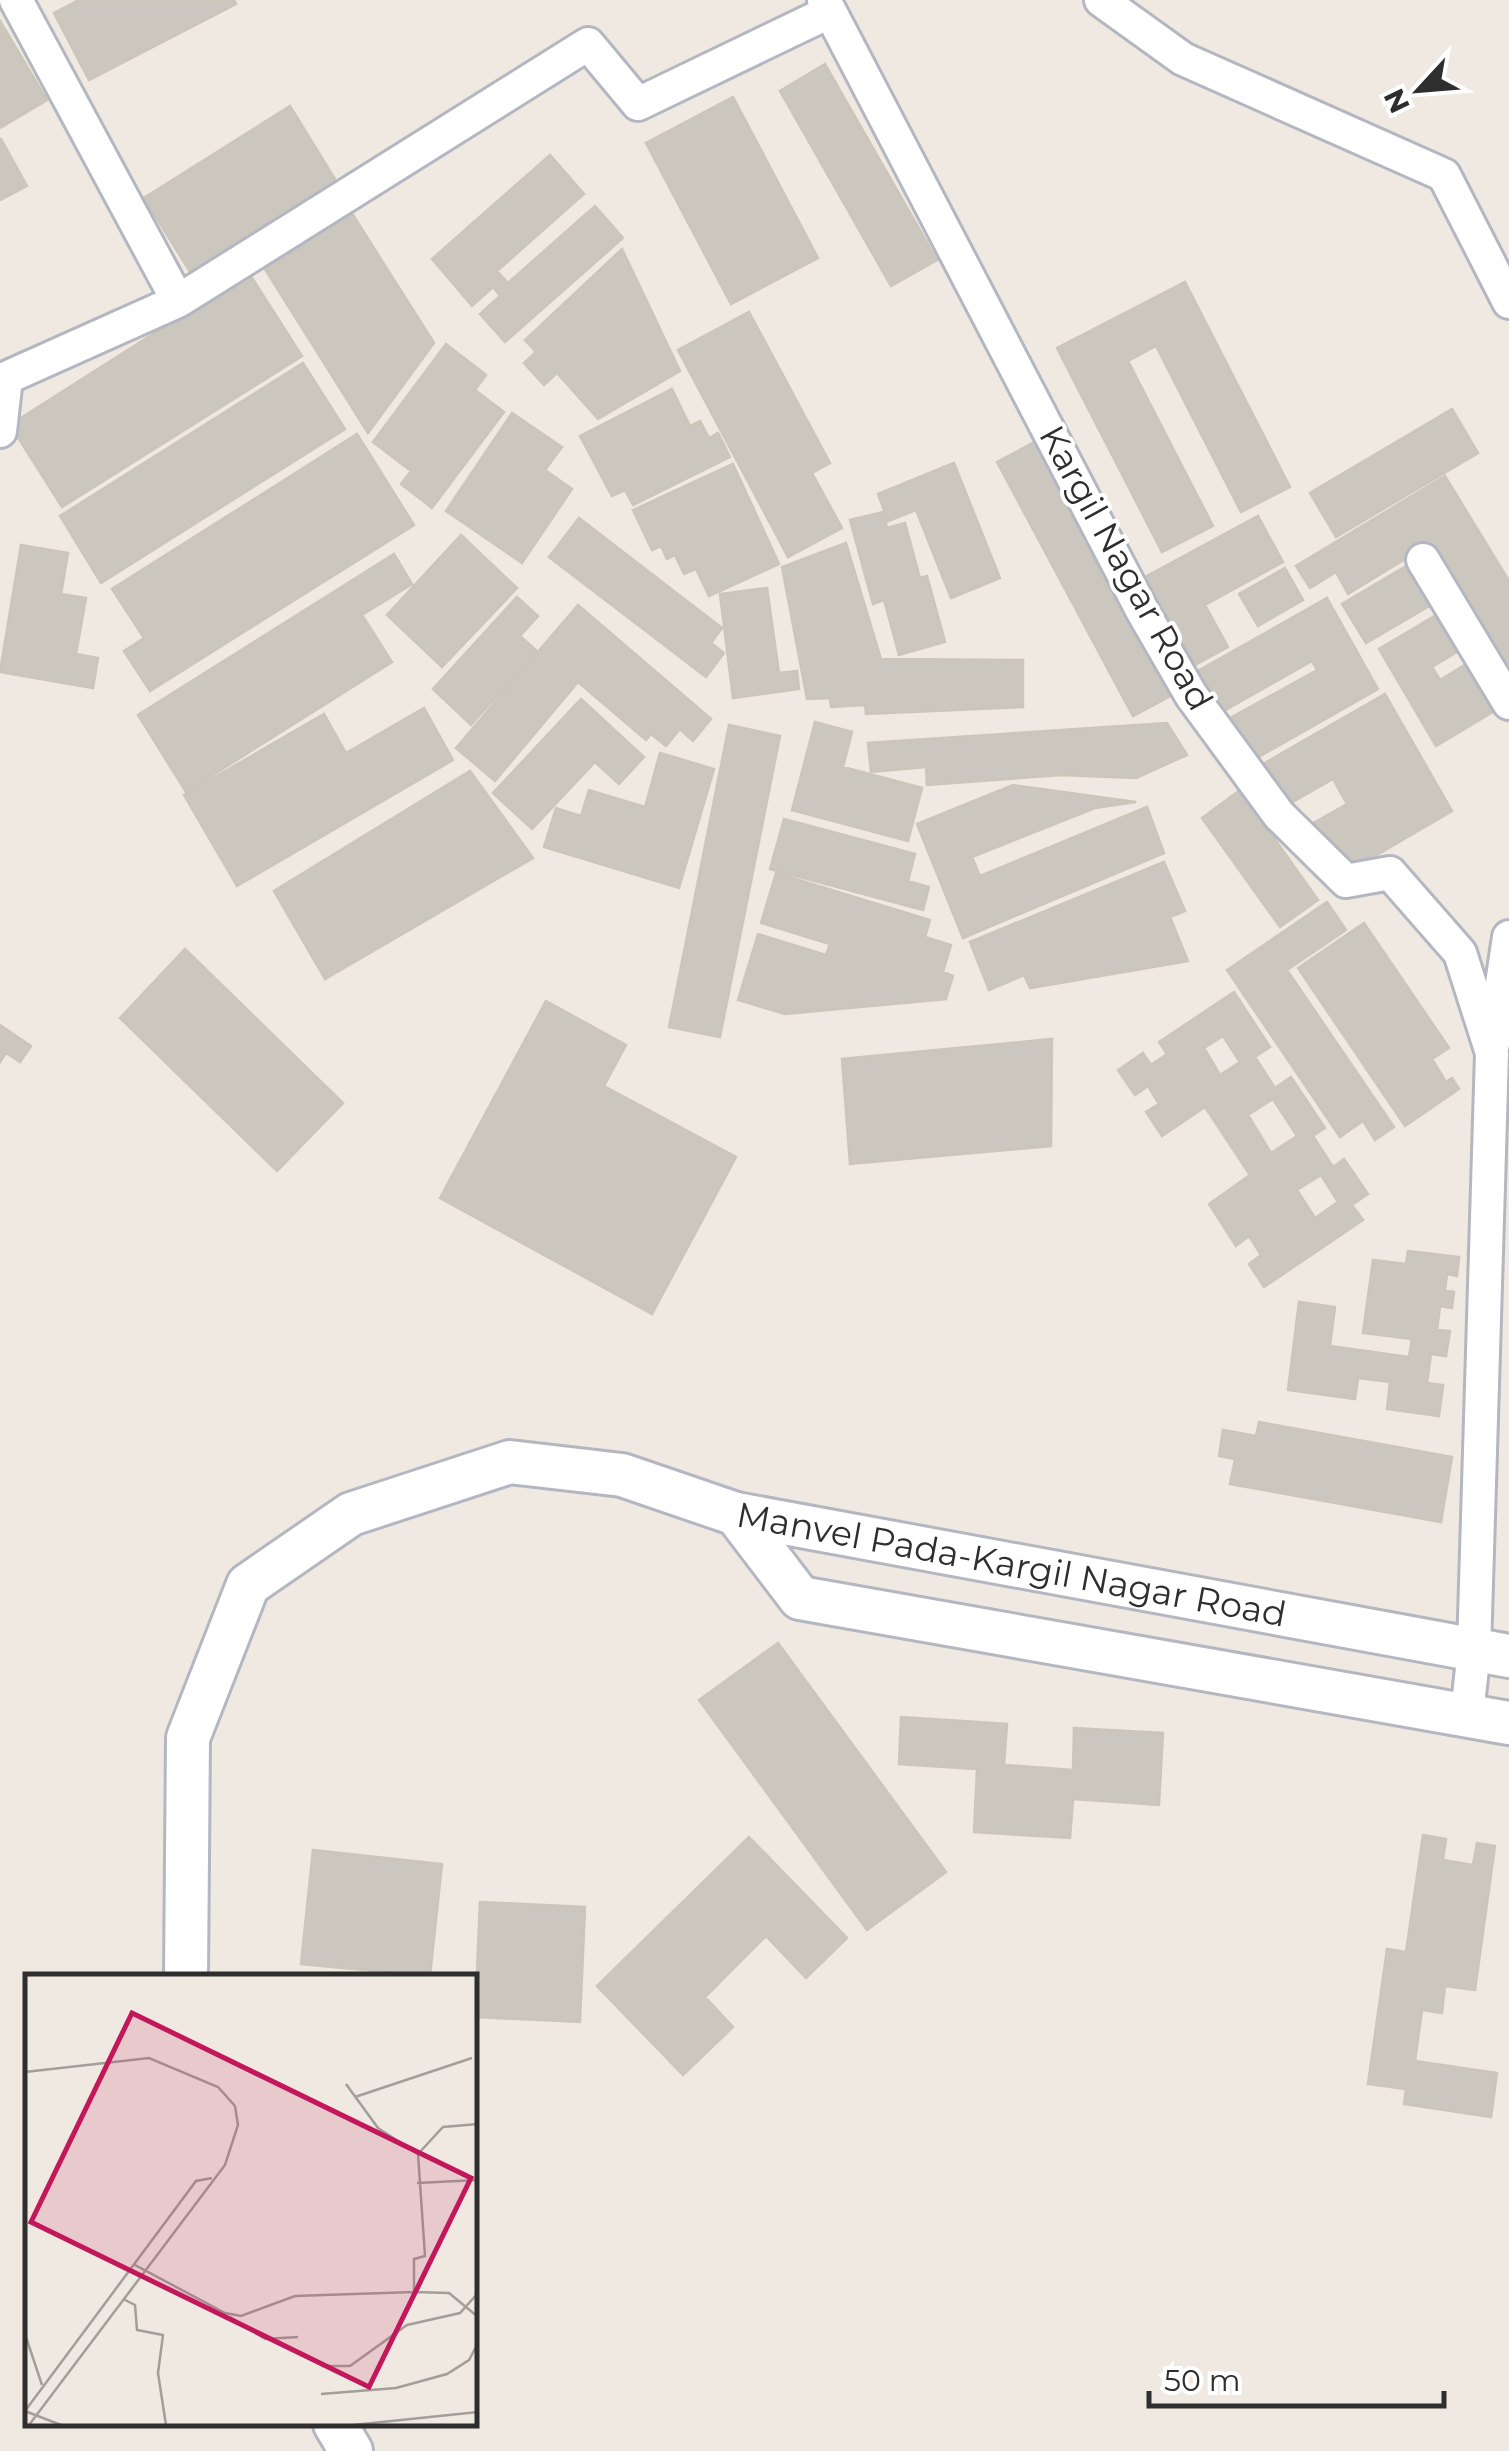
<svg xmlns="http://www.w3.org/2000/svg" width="1509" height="2451" font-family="Montserrat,sans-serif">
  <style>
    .building { fill: #cbc7bf; stroke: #cbc5ba; stroke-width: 2.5; fill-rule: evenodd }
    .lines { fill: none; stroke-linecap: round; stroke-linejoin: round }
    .minor-casing { stroke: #b4b7c1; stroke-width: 38 }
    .tertiary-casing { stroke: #b4b7c1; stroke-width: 48 }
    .minor { stroke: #fff; stroke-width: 32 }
    .tertiary { stroke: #fff; stroke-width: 42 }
    .labels { text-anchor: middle; stroke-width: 8; stroke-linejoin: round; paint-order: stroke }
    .street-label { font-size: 35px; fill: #2e2e2e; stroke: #fff }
    .inset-road { fill: none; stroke: #a29e99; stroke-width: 2.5 }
    .view { fill: #c2185b; fill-opacity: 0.15; stroke: #c2185b; stroke-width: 5 }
    .inset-edge { fill: none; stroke: #2e2e2e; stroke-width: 5 }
  </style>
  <rect width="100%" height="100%" fill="#efe9e1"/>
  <path class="building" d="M79 0H234L236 4 89 80 54 13Z
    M0 21 47 100 0 128Z
    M825 64 937 260 891 286 780 91Z
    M733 97 818 258 731 304 646 143Z
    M290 106 343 192 197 283 144 198Z
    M1 139 27 186 0 200V140Z
    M550 155 584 194 497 271 508 283 595 206 623 238 505 342 480 314 500 296 493 287 472 306 432 259Z
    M348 207 434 343 368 433 261 263Z
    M622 249 680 371 598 419 557 373 544 385 524 363 536 352 525 340Z
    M249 273 302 356 62 507 10 425Z
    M1185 282 1290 487 1241 512 1156 346 1128 361 1213 526 1162 552 1057 348Z
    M749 312 830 463 812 473 842 528 788 557 678 350Z
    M446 344 486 375 475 390 504 412 432 508 401 484 411 471 373 442Z
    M303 363 345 429 101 583 60 516Z
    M672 389 690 426 700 421 709 438 718 433 730 457 633 505 625 490 612 496 580 436Z
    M1452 409 1478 453 1336 537 1310 493Z
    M512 413 562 447 545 470 572 489 522 563 446 511Z
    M357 434 414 525 150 691 124 651 144 638 112 589Z
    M1042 438 1178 692 1133 716 997 462Z
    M954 463 1000 578 951 598 916 510 888 521 878 494Z
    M733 464 779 564 709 596 696 569 684 574 675 555 667 559 661 546 652 550 633 510Z
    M1445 476 1509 581V690L1423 548 1348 594 1336 572 1310 588 1296 566Z
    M883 512 887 528 905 523 920 578 927 576 945 642 899 655 884 600 873 604 850 520Z
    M1258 516 1283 562 1205 605 1228 647 1182 672 1134 583Z
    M579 518 722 628 711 643 724 653 706 677 549 557Z
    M461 535 517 588 442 667 387 615Z
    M846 543 881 659 1023 660V707L866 714 865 705 831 707 830 698 807 699 782 567Z
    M21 545 68 553 61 594 86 598 76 654 98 658 93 688 0 672Z
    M394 554 412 584 362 615 392 662 186 792 138 715Z
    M1413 562 1436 602 1366 643 1342 604Z
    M1285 568 1303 600 1258 626 1239 594Z
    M767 588 779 673 797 671 799 689 733 698 720 594Z
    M517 597 538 616 520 636 537 651 471 725 433 689Z
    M1327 598 1378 689 1248 763 1225 721 1317 670 1312 661 1220 713 1196 672Z
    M578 605 711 719 693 741 680 729 666 746 651 734 646 740 578 682 495 781 456 748Z
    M1443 611 1465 647 1432 667 1440 680 1473 660 1501 707 1436 746 1379 649Z
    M1385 694 1452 811 1346 873 1308 826 1347 804 1333 779 1280 809 1256 768Z
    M581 699 644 757 619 784 595 762 532 829 493 793Z
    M424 708 453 760 237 886 184 795 324 714 346 753Z
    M815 722 852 732 843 767 922 788 908 841 792 810Z
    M1167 723 1187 755 1136 778 1061 775 927 785 926 767 871 772 868 743Z
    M729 725 780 736 720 1037 669 1027Z
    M660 753 714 769 679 888 544 847 556 808 581 816 589 790 645 807Z
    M470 771 533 858 325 979 274 891Z
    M1013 785 1136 802 1095 808 972 857 980 876 1147 807 1164 853 963 938 917 824Z
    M1240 790 1318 900 1280 927 1202 818Z
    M784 819 915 854 908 881 929 887 923 910 770 869Z
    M1164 862 1185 911 1170 917 1188 961 1030 988 1024 975 989 990 970 942Z
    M776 873 930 920 925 937 951 945 943 972 953 976 946 999 785 1014 738 1000 758 934 826 955 830 944 761 923Z
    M1327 902 1346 930 1287 970 1394 1127 1375 1140 1363 1121 1340 1137 1227 970Z
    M1364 923 1449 1048 1432 1059 1446 1082 1452 1078 1459 1089 1405 1126 1298 968Z
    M185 949 343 1103 277 1171 120 1018Z
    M1234 992 1270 1047 1255 1057 1275 1088 1291 1077 1325 1128 1313 1136 1333 1167 1344 1159 1368 1194 1352 1205 1363 1220 1264 1287 1249 1264 1261 1255 1249 1236 1236 1246 1209 1204 1250 1175 1205 1107 1162 1136 1146 1112 1159 1104 1148 1086 1135 1095 1118 1070 1143 1053 1151 1065 1167 1054 1159 1042ZM1223 1036 1240 1062 1220 1075 1204 1048ZM1273 1099 1297 1136 1271 1153 1248 1115ZM1321 1175 1338 1202 1315 1218 1297 1190Z
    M546 1001 626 1045 604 1086 736 1157 652 1314 440 1198Z
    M0 1025 31 1046 20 1062 6 1053 0 1062Z
    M1052 1039 1051 1146 850 1164 842 1059Z
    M1408 1251 1459 1257 1457 1276 1447 1274 1445 1290 1454 1292 1452 1308 1440 1306 1437 1330 1450 1331 1446 1356 1431 1354 1427 1383 1443 1385 1439 1416 1387 1409 1390 1382 1358 1378 1355 1399 1288 1390 1299 1302 1335 1307 1330 1346 1409 1357 1412 1339 1363 1333 1373 1260 1406 1264Z
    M1259 1422 1452 1457 1441 1522 1230 1484 1235 1459 1219 1456 1223 1430 1256 1436Z
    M778 1643 946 1872 867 1930 699 1700Z
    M901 1717 1007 1724 1004 1765 1073 1770 1074 1728 1163 1733 1159 1805 1073 1799 1070 1838 974 1832 977 1769 899 1764Z
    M1423 1835 1446 1839 1443 1860 1473 1865 1477 1843 1495 1846 1475 1990 1445 1986 1442 2013 1422 2010 1415 2061 1497 2073 1491 2117 1404 2104 1406 2089 1368 2084 1387 1949 1406 1952Z
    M749 1837 847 1938 806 1978 766 1936 705 1997 733 2027 683 2075 597 1986Z
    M313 1850 442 1864 430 1976 301 1964Z
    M480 1902 585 1907 580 2022 475 2017Z"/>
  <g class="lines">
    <defs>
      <path id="minor" d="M16 0 178 301
        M824 0 1143 612 1191 695 1279 815 1346 881 1390 873 1460 953 1492 1053 1474 1650 1467 1714
        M1101 0 1183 59 1444 175 1509 302
        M0 431 6 378 178 301 588 44 638 104 829 12
        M1423 560 1509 703
        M1493 1044 1509 937"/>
      <g id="tertiary">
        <path d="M736 1514 800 1598 1509 1723"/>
        <path id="s1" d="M186 1976 188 1738 248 1585 351 1514 510 1462 622 1475 736 1514 1509 1656"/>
        <path d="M335 2424 351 2451"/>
      </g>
    </defs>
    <use href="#minor" class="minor-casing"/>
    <use href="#tertiary" class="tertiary-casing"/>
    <use href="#minor" class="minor"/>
    <use href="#tertiary" class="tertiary"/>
  </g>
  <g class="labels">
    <g class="street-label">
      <text transform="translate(1126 568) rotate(61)" y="12">Kargil Nagar Road</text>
      <text dy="12" stroke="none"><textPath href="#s1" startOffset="1208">Manvel Pada-Kargil Nagar Road</textPath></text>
    </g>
  </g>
  <g transform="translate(25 1974)">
    <rect width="452" height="452" fill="#efe9e1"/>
    <path class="inset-road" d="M0 98 124 84 193 113 210 132 213 151 200 191 4 451M321 110 353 154 393 180 400 282 389 285V318M330 123 447 84M393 180 418 153 453 150M392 209 453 206M110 291 200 339 216 342 270 322 389 318 424 319 453 343M98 325 110 331 112 356 138 361 133 399 141 451M205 343 240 365 273 363M0 360 17 411M296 392H325L382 351 435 339 453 319M296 420 371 414 422 400 444 386 453 369M0 437 171 207 187 204M0 437 36 451M328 451 453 438"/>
    <path class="view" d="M107 39 446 204 344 413 6 248Z"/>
    <rect width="452" height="452" class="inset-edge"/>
  </g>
  <g transform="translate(1419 90) rotate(244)" stroke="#ffffff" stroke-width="8" paint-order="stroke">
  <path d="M0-8L18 38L0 25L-18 38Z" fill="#2e2e2e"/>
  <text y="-15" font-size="28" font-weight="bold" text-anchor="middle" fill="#2e2e2e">N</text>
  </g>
  <path d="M1149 2391v15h295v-15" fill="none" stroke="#2e2e2e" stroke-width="5"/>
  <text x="1164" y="2391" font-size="30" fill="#2e2e2e" stroke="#ffffff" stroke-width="8" paint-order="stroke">50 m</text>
</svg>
